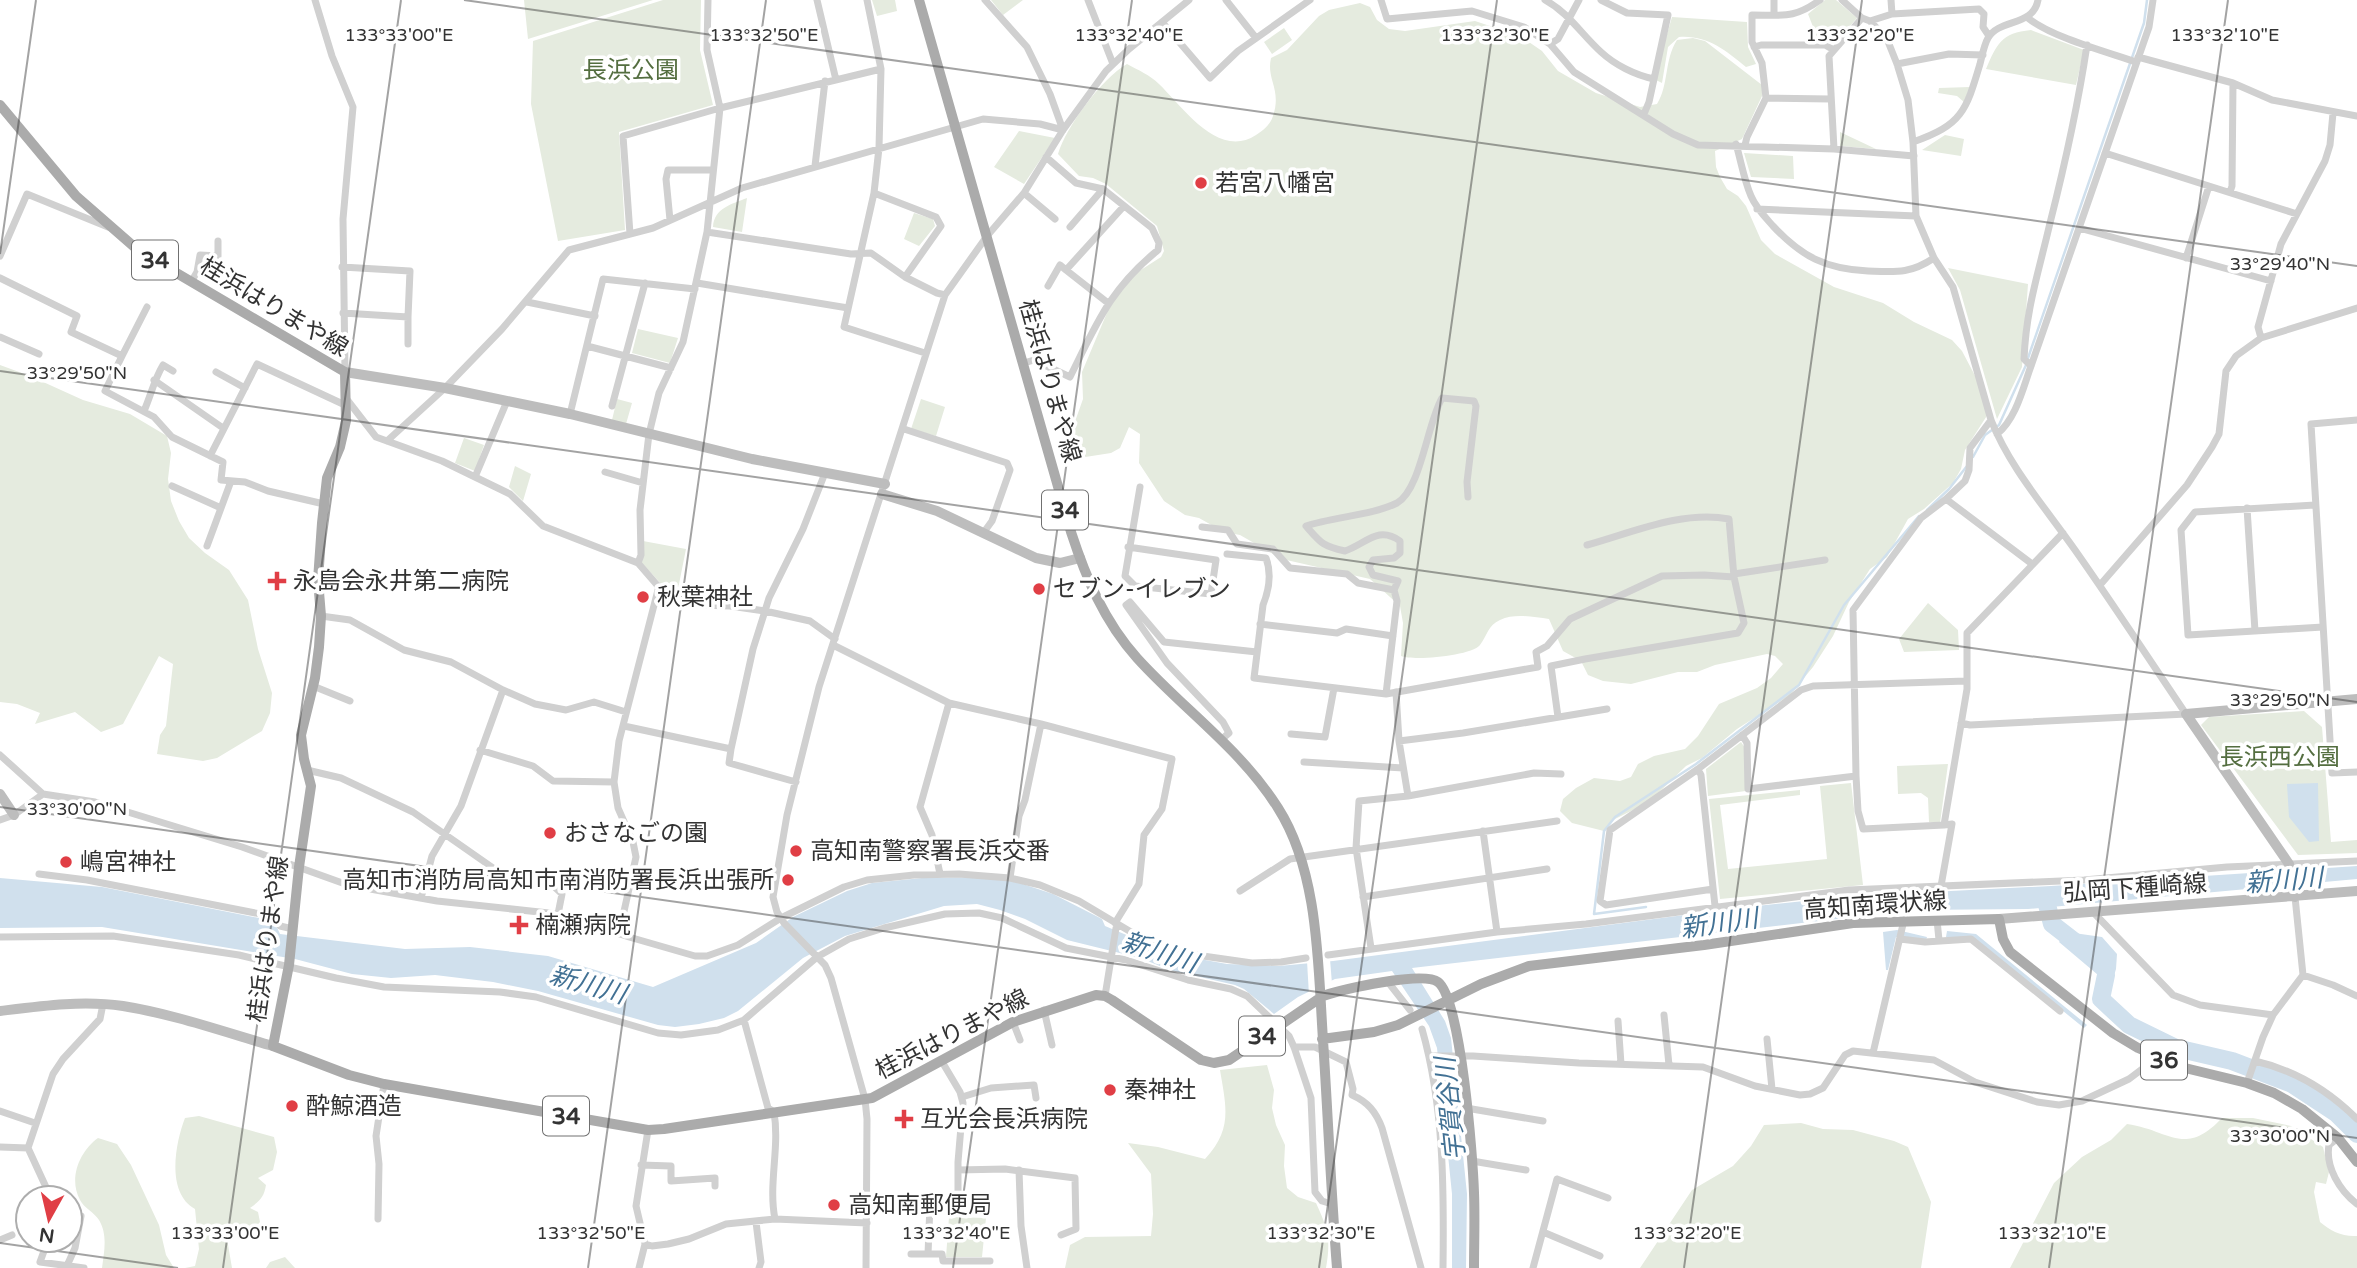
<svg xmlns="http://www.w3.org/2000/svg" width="2357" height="1268" font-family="'Varela Round','Noto Sans JP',sans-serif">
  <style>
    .green { fill: #e5ebdf }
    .water { fill: #d0e0ed }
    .pier { fill: #fff }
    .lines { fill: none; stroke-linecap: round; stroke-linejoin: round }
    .stream { stroke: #d0e0ed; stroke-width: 2.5 }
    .river { stroke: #d0e0ed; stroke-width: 18 }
    .street { stroke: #d0d0d0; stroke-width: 7 }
    .secondary { stroke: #bdbdbd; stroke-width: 10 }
    .primary { stroke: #ababab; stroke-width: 10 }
    .ticks { fill: none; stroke: #333; stroke-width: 2; stroke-opacity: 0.45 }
    .poi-dot { fill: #e03e45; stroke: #fff; stroke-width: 2.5 }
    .labels { text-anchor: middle; stroke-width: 7; stroke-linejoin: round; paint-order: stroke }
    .shield { fill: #fff; stroke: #707070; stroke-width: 2 }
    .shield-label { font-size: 23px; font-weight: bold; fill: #333 }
    .park-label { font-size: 24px; fill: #546e40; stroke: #fff }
    .poi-label { font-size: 24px; fill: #333; stroke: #fff; text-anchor: start }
    .street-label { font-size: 24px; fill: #333; stroke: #fff }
    .water-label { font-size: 26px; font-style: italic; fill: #427194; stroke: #fff }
    .ticks-label { font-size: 18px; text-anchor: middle; fill: #333; stroke: #fff; stroke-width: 7; stroke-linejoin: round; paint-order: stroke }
  </style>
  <rect width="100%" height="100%" fill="#fff"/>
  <path class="green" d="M524 0H653L528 39Z
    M663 0H701L700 50 713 105 619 132 625 230 558 241 531 104 533 41Z
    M872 0H895L897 11 877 16Z
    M991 0H1023L1003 15Z
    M1825 0H1836L1857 18 1836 42H1819L1808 14Z
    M1360 3 1370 7 1377 20 1389 29 1405 31 1475 21 1493 27 1526 40 1542 51 1558 71 1596 93 1640 107 1657 104C1669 85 1664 60 1677 40L1693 38 1705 41 1762 85V96L1742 139 1715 151 1716 167 1720 177 1727 189 1738 196 1746 206 1761 240 1775 254 1834 287 1883 303 1914 322 1952 340 1962 351 1981 387 1988 414 1965 450 1961 469 1953 483 1924 509 1908 519 1887 557 1870 569 1849 602 1833 636 1813 667 1790 695 1737 729 1702 758 1686 766 1649 802 1613 820 1604 831 1572 823 1560 811 1563 799 1576 788 1594 778 1620 781 1631 777 1638 764 1654 756 1685 749 1698 736 1719 704 1757 688 1771 678 1783 664 1775 656 1767 654 1715 665 1697 672H1678L1631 684 1603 681 1588 675 1581 661 1563 651 1549 619C1533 617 1515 613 1500 620 1488 625 1487 636 1480 645 1471 656 1414 661 1401 656L1403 623 1400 606 1370 579 1282 559 1240 535 1224 532 1199 518 1185 515 1164 501 1139 463 1140 434 1129 427 1120 448 1111 453 1066 460V447L1083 399 1082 372 1109 308 1130 277 1161 257 1164 251 1157 226 1106 184 1093 178 1079 176 1058 154C1066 127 1102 78 1127 64 1138 70 1150 75 1159 84 1182 106 1218 160 1256 135 1264 130 1270 125 1273 116 1282 89 1266 80 1271 58L1287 50 1319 16 1329 10Z
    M1672 17 1747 22 1748 47 1756 64 1746 67C1725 50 1707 35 1679 37L1668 47 1662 83 1654 79Z
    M1284 28 1292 40 1272 54 1264 42Z
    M2031 30 2084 50 2076 85 1986 69C1997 44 2001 33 2031 30Z
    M1970 87 1964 102 1957 96 1938 93 1939 88Z
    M1019 131 1055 138 1024 184 994 167Z
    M1840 132 1876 149 1840 146Z
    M1945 135 1964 139 1961 156 1922 150Z
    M1744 153 1793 156 1794 179 1751 177Z
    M747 198 742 232 713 227C714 208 732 204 747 198Z
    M914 213 933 219 935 226 919 246 904 239Z
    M1948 268 2028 284 2022 367 1997 419 1960 290Z
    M638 329 678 338 670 363 632 353Z
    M0 365 30 376 83 400 130 414 167 436 171 453 168 479 171 501 179 521 189 538 205 553 229 570 248 600 258 649 272 693 270 713 262 731 217 758 203 761 157 754 160 735 166 726 173 664 159 656 123 724 101 732 75 712 35 724 40 713 17 704 0 702Z
    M617 399 632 403 626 424 612 420Z
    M921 399 945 407 936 436 911 429Z
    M464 438 484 445 475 471 455 463Z
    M515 466 531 474 523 501 509 487Z
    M643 541 686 549 678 589 664 587 642 563Z
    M1928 603 1958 630 1959 650 1904 652 1899 639Z
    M2304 711 2322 727 2331 842 2357 840V853L2298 855 2201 725 2209 717Z
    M1741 742 1745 748 1746 791 1708 796 1706 769Z
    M1948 764 1940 823 1929 822 1928 798 1921 793 1898 794 1897 766Z
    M1851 783 1863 885 1720 899 1709 799 1800 790V795L1720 805 1728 869 1827 859 1820 786Z
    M1267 1065 1274 1090 1272 1108 1276 1125 1285 1145 1284 1166 1287 1188 1298 1197 1316 1203C1328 1229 1331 1240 1326 1268H1065L1070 1245 1085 1237 1151 1236 1153 1214 1151 1174 1128 1143 1158 1147 1205 1159C1233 1129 1226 1107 1220 1070Z
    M199 1116 274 1137 277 1152 273 1170 258 1178 266 1185C264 1197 260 1201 250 1208L258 1212 260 1222 250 1233H226L232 1268H185L195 1266 199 1249 195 1209C166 1193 175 1144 185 1118Z
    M2222 1118H2253L2291 1126 2323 1147 2329 1172 2326 1184 2316 1182 2314 1192 2320 1222C2331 1231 2342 1237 2357 1236V1268H2010L2054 1183 2082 1157 2111 1140 2127 1124C2170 1130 2184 1158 2222 1118Z
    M1801 1123 1823 1129 1853 1130 1894 1141 1908 1147 1931 1202 1921 1268H1640L1692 1190 1733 1166 1751 1146 1764 1125Z
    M98 1138 117 1144 131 1165 159 1225 166 1255 174 1268H102C104 1252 108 1235 99 1220 94 1212 84 1208 80 1200 68 1178 80 1151 98 1138Z
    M949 1217 986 1218 982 1257H946Z
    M285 1257 295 1268H266L270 1262Z"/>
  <path class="water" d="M2318 783 2319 841 2309 842 2289 817 2287 784Z
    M2357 866V879L2028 909 1914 910 1412 968 1445 1021 1451 1038 1467 1194 1466 1268H1452V1194L1437 1048 1429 1026 1392 971 1335 979 1298 997 1274 1014 1244 989 1235 985 1170 970 1140 958 1067 940 1025 919 1000 910 977 904 944 906 845 936 803 958 738 1011 724 1018 699 1024 675 1027 658 1025 538 991 493 982 435 975 391 978 352 974 295 959 102 927 0 928V878L102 887 274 921 280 934 405 949 470 947 548 956 653 987 756 943 793 917 847 891 872 883 922 878 987 877 1014 881 1053 894 1102 919 1105 926 1172 954 1227 964 1279 966 1333 961 1738 908 1852 896 2051 886Z
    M1897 930 1927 937 1926 940 1896 937 1888 970H1886L1883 932Z
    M1947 931 1976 934 2087 1025 2084 1028 1972 937H1946Z
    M2067 932 2102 937 2117 954 2116 969 2107 999 2098 996 2102 975 2100 973 2098 975 2059 942Z"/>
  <path class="pier" d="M1330 959 1332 984 1309 995 1307 961Z"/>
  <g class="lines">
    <path class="stream" d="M2028 358 2144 23 2147 0
      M1973 457 1985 435 1999 425 2026 365
      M1927 510 1949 489 1967 466
      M1646 907 1594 914 1604 831 1615 817 1696 764 1799 685 1844 605 1919 516"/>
    <path class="river" d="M2045 897 2052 924 2083 948
      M2106 975 2101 999 2129 1025 2176 1048 2232 1061 2292 1084 2336 1113 2357 1134"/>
    <path class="street" d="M315 0 332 56 353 107 343 219 345 372
      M817 0 836 80
      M985 0 1027 47 1050 94 1063 130
      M1088 0 1113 64
      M1226 0 1256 38
      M1381 0 1387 19 1472 11 1524 27 1550 44 1574 72 1673 134 1698 145 1834 149 1914 156
      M1545 0C1569 13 1581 34 1601 52 1615 65 1635 75 1654 79
      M1601 0 1627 13 1668 15 1649 102 1644 114
      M1842 0 1862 18 1870 21 1887 39 1897 64 1908 100 1913 142 1916 216 1934 258 1953 287 1991 420C2010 468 2045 507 2075 550 2113 604 2149 659 2186 714
      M1891 0 1892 14
      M1774 15V0
      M2028 18C2051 37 2107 52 2136 62
      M1870 21 1892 14 1979 9 1984 14 1983 27 1989 36
      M1162 22 1210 78 1238 51 1310 0
      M1550 44 1558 39 1579 0
      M1754 47 1761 45H1825L1834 50
      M2138 57 2233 83 2272 100 2357 116
      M1897 64 1949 54 1983 55
      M881 69 879 148 874 193 844 327 925 353
      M1766 98 1762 63 1752 42V15C1783 15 1794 19 1820 0
      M1913 142C1962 125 1966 111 1980 64 1982 56 1984 45 1988 38 2000 18 2033 27 2038 0
      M1736 144C1741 161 1744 180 1751 196 1756 208 1765 217 1773 226 1802 257 1826 269 1868 271 1896 272 1910 274 1934 258
      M1745 145 1747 137 1766 98 1830 99
      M1834 149 1829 56 1862 18
      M2105 153 2297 214
      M815 166 825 81
      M2230 192 2232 186 2233 83
      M874 193 936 217 941 226 905 277
      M1024 193 1055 219
      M1757 209 1916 216
      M670 220 666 179 668 170H713
      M1070 227 1103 189
      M2079 228 2271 281
      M707 232 851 254 871 253 905 277 937 293 945 295
      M630 234 623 136 720 108 881 69 867 0
      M0 256 27 194 108 227
      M2186 258 2209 186
      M342 267 410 271 408 317 343 313
      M0 278 77 316 71 332 122 356 105 391 154 417 172 437 223 462 221 480 245 482 268 491 324 504
      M191 282 197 272 200 255 218 256V241
      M697 283 848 308
      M1048 286 1060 265 1066 270
      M527 302 595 316
      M1108 303 1066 270 1124 206
      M0 337 39 354
      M2261 338 2258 327 2281 244 2325 161 2330 145 2333 113
      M408 344V317
      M587 346 671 368
      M122 356 147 307
      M1024 363 1034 360 1070 377C1097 323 1110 289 1158 250L1159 243 1152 228 1103 189 1076 183 1046 157
      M2031 366 2024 359C2026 308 2039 271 2050 223 2065 164 2078 105 2087 45
      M216 372 245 388
      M154 380 223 428
      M345 397 376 437 442 461 510 494 543 526 638 563 664 593 699 605 730 606 765 611 769 598 803 529 825 473
      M612 406 645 283
      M144 411C151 395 154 380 163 365L173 371
      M570 414 603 279 695 289
      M1991 420 1970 448 1969 470 1965 481 1946 499 1921 518 1853 610 1856 776 1858 811 1863 829 1944 825 1967 689V633L2063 533
      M2357 420 2311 424 2332 773 2357 772
      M904 429 1007 463 1010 470 992 521 984 532
      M1997 434C2016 419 2023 388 2031 366L2149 27 2153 0
      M387 441 445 388 502 329 569 250 653 228 742 188 983 119 1040 124 1063 130
      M210 456 257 364 345 405
      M605 472 643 483
      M475 477 507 401
      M172 486 221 508
      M1946 499 2032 564
      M2315 505 2195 512 2181 530 2188 635 2323 627
      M2247 508 2255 631
      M1202 527 1228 530 1237 544 1273 549 1290 568 1347 574 1358 583 1394 590
      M207 546 231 481
      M1128 547 1216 560 1211 594 1135 586 1125 576 1140 487
      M1227 554 1266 558C1272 574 1269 590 1263 605L1254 678 1386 694 1538 667 1536 652 1547 646 1570 619 1662 576 1704 575 1734 577
      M638 563 641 555 640 510 649 434 659 393 683 342 707 232 720 108 707 50 708 0
      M1734 574 1825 560
      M2100 585 2187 485 2212 447 2219 434 2226 371 2236 356 2261 338 2357 308
      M321 616 350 620 404 650 451 662 503 690 535 704 566 710 594 702 626 712
      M1260 624 1337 633 1346 629 1393 636
      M833 645 949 703 1041 724 1172 759 1162 809 1144 835 1139 884 1115 923
      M313 686 350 701
      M1396 692 1399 741 1408 796
      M1386 694 1397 601 1394 590 1398 581 1373 575 1369 567 1373 560 1394 558 1400 553V541C1378 525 1366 544 1345 551 1322 546 1321 543 1306 526 1333 517 1373 515 1397 503 1421 489 1427 424 1442 398L1474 401 1476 406 1467 482 1468 497
      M1558 717 1551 666 1585 659 1738 633 1744 623 1734 577 1729 519C1682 510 1631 533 1587 545
      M1961 723 1970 725 2186 714
      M624 726 731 749 729 763 796 782
      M1291 734 1325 737 1334 688
      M1742 735 1747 743 1748 789 1856 776
      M1222 739 1229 733 1223 722 1167 663 1126 605 1130 602 1164 642 1257 652
      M1399 741 1463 733 1607 709
      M731 749 753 649 765 611 810 621 835 639
      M480 750 533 766 553 781 614 782
      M0 755 43 794
      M1304 762 1403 768
      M1698 769 1701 775 1715 906
      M307 770 341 778 413 812 496 870 549 882 562 894 558 914
      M0 820 14 815 43 794 95 802 242 847 348 885 437 901 558 914 629 937 695 956H707L738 945 781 918 844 887 867 880 914 875 959 874 1010 878 1040 885 1079 901 1136 935 1162 946 1189 954 1252 963 1281 962 1306 958
      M1483 831 1497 932
      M39 874 87 880 276 917 280 926 293 929
      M940 874 932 835 920 807 949 703
      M1010 878 1019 816 1025 800 1041 724
      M1941 886 1952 824 1944 825
      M1713 889 1606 905 1600 901 1610 830 1698 769 1801 690 1813 686 1966 681
      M1240 891 1290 859 1557 821
      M1363 897 1547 869
      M421 898 432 856 461 806 503 690
      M2093 912 2173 995 2200 1005 2273 1015
      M1937 920 1939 940
      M619 934 636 857 633 842 618 808 614 782 619 741 659 586
      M0 937 113 936 239 955 336 978 384 987 500 992 536 997 658 1033 681 1035 718 1030 744 1020 817 957 849 939 884 928 945 914 979 913 1002 918 1066 948 1126 960 1188 980 1231 989 1247 996 1289 1036 1294 1047 1311 1098 1315 1192 1322 1201 1332 1204
      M1900 939 1925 942 1971 939 2060 1011
      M1371 948 1356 848 1359 801 1408 796 1534 773 1561 774
      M1328 955 1497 932 1586 924 1849 890 2084 880 2227 867 2357 861
      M2303 975 2333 985 2357 996
      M1388 982 1410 1010
      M1105 996 1116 928 1118 926
      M1044 1010 1052 1045
      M1664 1015 1669 1065
      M744 1020 768 1108 774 1112C780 1148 768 1184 775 1219
      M1618 1021 1621 1064
      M1013 1022 1020 1040
      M1422 1029C1444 1106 1444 1189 1443 1268
      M1767 1039 1772 1089
      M1294 1047H1315L1346 1062 1353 1089 1352 1095C1368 1102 1376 1112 1382 1128L1421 1268
      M1873 1053 1904 920
      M1430 1056H1473L1579 1063 1703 1067 1755 1086 1800 1095 1810 1094 1823 1088 1845 1055 1853 1051 1934 1060 1975 1082 2037 1102 2059 1105 2082 1101 2129 1079 2158 1057
      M2255 1061C2294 1070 2329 1091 2357 1119
      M2247 1083 2263 1037 2273 1015 2303 975 2295 897
      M962 1097 991 1088 1034 1085 1036 1098
      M1466 1108 1543 1121
      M0 1111 35 1123
      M2338 1138 2329 1145C2325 1167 2340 1191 2357 1204
      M0 1147 28 1148
      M1472 1161 1526 1170
      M641 1165 671 1166V1181L715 1178V1186
      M958 1170 1005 1169 1075 1178 1076 1229 1061 1235
      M1019 1170 1021 1226 1027 1268
      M51 1198 28 1148 53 1074 63 1059 100 1019 103 1004
      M867 1200 912 1206 958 1205V1162L963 1103 960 1092 941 1060
      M930 1205 928 1254H942L943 1261H990
      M378 1219 379 1164 376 1136 384 1084
      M756 1222 761 1262 759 1268
      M1543 1232 1600 1256
      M0 1240 12 1235
      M48 1240 40 1262 84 1268
      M645 1244 652 1246 668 1244 689 1239 726 1224 775 1219 867 1223
      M911 1254H928
      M66 1268 75 1248 81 1216
      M639 1268 645 1244 636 1206 648 1130
      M866 1268 867 1119 865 1099 831 978 825 965 784 923 777 912 773 897 787 815 819 687 945 295 987 236 1024 193 1063 130 1106 71 1129 49 1189 0
      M1533 1268 1557 1179 1608 1198"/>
    <path class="secondary" d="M345 372 445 388 570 414 752 459 885 484
      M882 494 937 511 1036 558 1060 563 1080 558
      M0 794 14 815
      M2295 897 2289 864 2186 714 2357 699
      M1999 919 2357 891
      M0 1011C40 1006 82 1000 123 1006 173 1014 224 1032 273 1046"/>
    <path class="primary" d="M919 0 1071 532C1086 578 1104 621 1137 658 1183 709 1241 749 1278 808 1319 872 1318 966 1323 1040 1328 1116 1331 1192 1337 1268
      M0 105 76 196 139 251 345 372 346 421 340 447 327 478 322 523 318 580 321 616 319 647 315 678 301 735 304 759 311 786 299 867 289 965 273 1046 349 1075 384 1084 648 1130 664 1129 872 1098 1013 1022 1096 995 1105 996 1112 1000 1201 1060 1214 1063 1229 1060 1323 996C1343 989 1423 971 1438 982 1461 999 1473 1159 1474 1193 1475 1218 1474 1243 1474 1268
      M1322 1039 1374 1032 1398 1025 1481 984 1529 966 1704 945 1853 923 1999 919 2003 939 2010 952 2113 1033 2138 1048 2185 1068 2247 1083 2274 1093 2302 1109 2338 1138 2357 1162"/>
  </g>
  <path class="ticks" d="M464 0 2357 266M0 254 36 0M0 371 2357 702M0 807 2357 1138M0 1243 178 1268M223 1268 401 0M588 1268 766 0M953 1268 1132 0M1319 1268 1497 0M1684 1268 1862 0M2049 1268 2228 0"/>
  <g class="poi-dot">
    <circle cx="1201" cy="183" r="7"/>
    <path d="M273.5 570.5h7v7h7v7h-7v7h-7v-7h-7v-7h7z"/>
    <circle cx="1039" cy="589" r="7"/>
    <circle cx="643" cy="597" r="7"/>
    <circle cx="550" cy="833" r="7"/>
    <circle cx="796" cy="851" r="7"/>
    <circle cx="66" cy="862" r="7"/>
    <circle cx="788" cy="880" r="7"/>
    <path d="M515.5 914.5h7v7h7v7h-7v7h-7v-7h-7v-7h7z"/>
    <circle cx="1110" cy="1090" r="7"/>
    <circle cx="292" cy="1106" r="7"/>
    <path d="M900.5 1108.5h7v7h7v7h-7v7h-7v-7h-7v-7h7z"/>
    <circle cx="834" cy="1205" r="7"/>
  </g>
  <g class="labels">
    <g class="shield">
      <rect x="132" y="240.5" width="46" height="39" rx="5"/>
      <rect x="1042" y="490.5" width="46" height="39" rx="5"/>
      <rect x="1239" y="1016.5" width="46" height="39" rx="5"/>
      <rect x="2141" y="1040.5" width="46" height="39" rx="5"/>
      <rect x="543" y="1096.5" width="46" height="39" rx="5"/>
    </g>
    <g class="shield-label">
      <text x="155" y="268">34</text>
      <text x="1065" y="518">34</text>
      <text x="1262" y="1044">34</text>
      <text x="2164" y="1068">36</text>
      <text x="566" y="1124">34</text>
    </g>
    <g class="park-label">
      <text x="631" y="78">長浜公園</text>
      <text x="2280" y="765">長浜西公園</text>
    </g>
    <g class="poi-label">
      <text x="1215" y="191">若宮八幡宮</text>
      <text x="293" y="589">永島会永井第二病院</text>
      <text x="1053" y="597">セブン-イレブン</text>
      <text x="657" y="605">秋葉神社</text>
      <text x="564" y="841">おさなごの園</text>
      <text x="810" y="859">高知南警察署長浜交番</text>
      <text x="80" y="870">嶋宮神社</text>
      <text x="774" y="888" text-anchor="end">高知市消防局高知市南消防署長浜出張所</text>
      <text x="535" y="933">楠瀬病院</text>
      <text x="1124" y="1098">秦神社</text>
      <text x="306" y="1114">酔鯨酒造</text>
      <text x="920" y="1127">互光会長浜病院</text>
      <text x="848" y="1213">高知南郵便局</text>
    </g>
    <g class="street-label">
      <text transform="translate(274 307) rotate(31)" y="8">桂浜はりまや線</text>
      <text transform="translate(1050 381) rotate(74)" y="8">桂浜はりまや線</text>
      <text transform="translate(2135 888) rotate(-4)" y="8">弘岡下種崎線</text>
      <text transform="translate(1875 905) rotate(-4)" y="8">高知南環状線</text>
      <text transform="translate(268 939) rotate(-82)" y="8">桂浜はりまや線</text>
      <text transform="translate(952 1034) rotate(-27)" y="8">桂浜はりまや線</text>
    </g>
    <g class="water-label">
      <text transform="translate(2284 880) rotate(-4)" y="9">新川川</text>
      <text transform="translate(1719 923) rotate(-8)" y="9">新川川</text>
      <text transform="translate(1160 952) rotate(18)" y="9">新川川</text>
      <text transform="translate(588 984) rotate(16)" y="9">新川川</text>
      <text transform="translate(1450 1109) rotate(-96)" y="9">宇賀谷川</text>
    </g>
  </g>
  <g class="ticks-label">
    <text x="399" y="41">133°33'00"E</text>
    <text x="764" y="41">133°32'50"E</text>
    <text x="1129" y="41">133°32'40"E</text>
    <text x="1495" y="41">133°32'30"E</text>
    <text x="1860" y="41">133°32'20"E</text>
    <text x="2225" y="41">133°32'10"E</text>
    <text x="2280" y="270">33°29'40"N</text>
    <text x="77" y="379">33°29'50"N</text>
    <text x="2280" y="706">33°29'50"N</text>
    <text x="77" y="815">33°30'00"N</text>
    <text x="2280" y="1142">33°30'00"N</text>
    <text x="225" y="1239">133°33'00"E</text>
    <text x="591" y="1239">133°32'50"E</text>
    <text x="956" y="1239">133°32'40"E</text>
    <text x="1321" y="1239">133°32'30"E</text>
    <text x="1687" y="1239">133°32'20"E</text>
    <text x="2052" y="1239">133°32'10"E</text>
  </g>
  <g transform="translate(49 1219) rotate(188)"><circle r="33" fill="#ffffff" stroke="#adadad" stroke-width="2"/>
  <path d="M0-5L12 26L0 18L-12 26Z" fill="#e03e45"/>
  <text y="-10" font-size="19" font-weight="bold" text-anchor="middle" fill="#333333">N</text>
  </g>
</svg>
